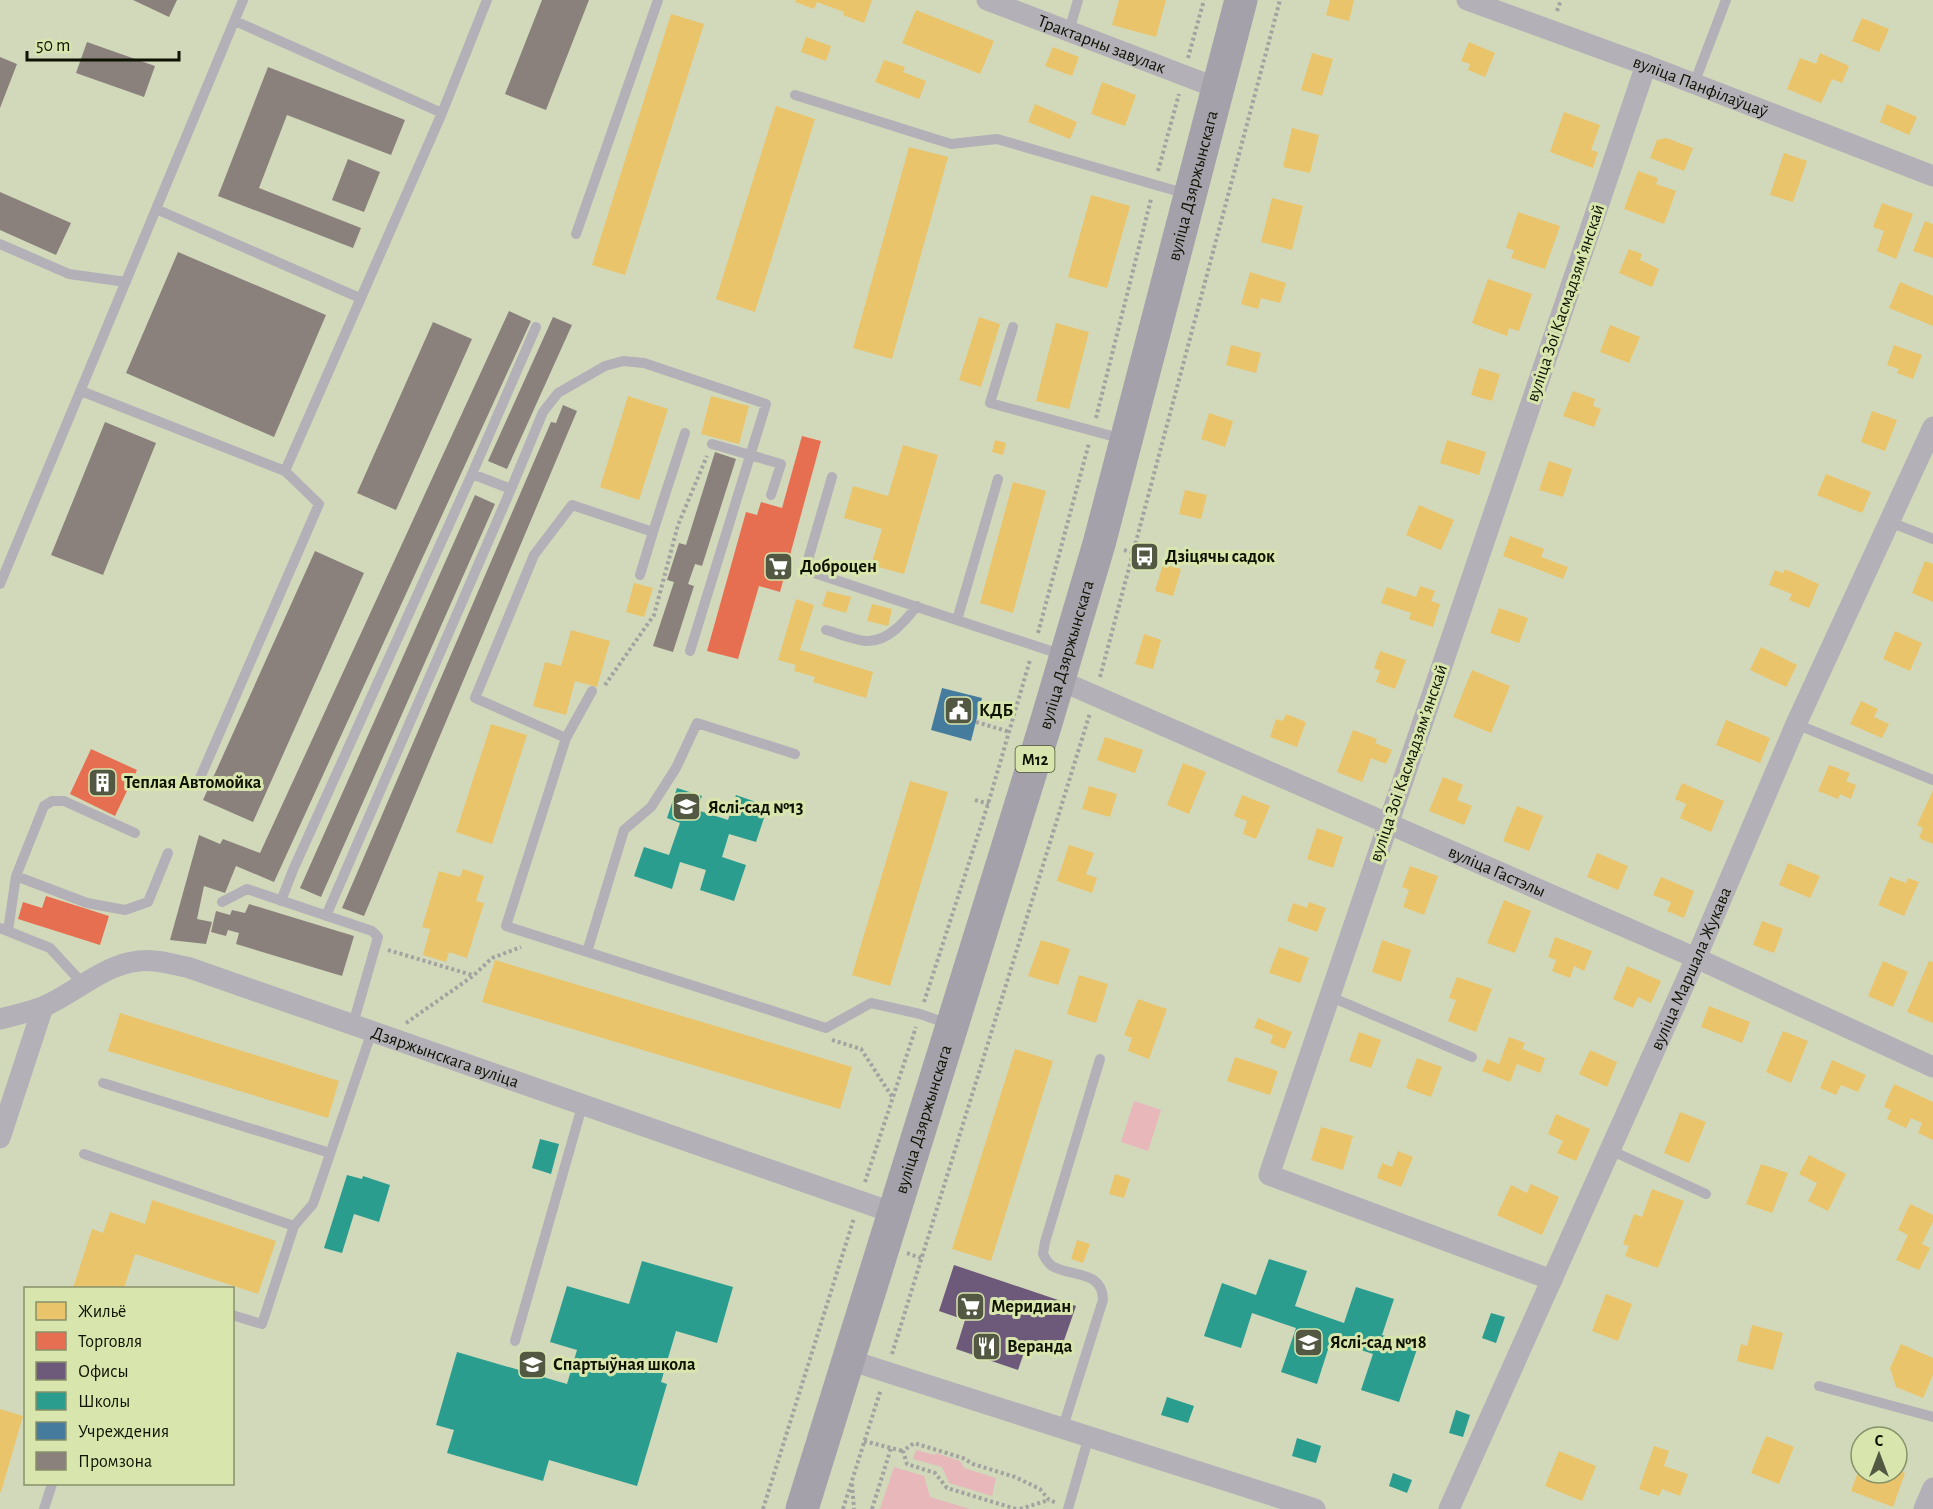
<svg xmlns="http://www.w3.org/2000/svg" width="1933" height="1509" font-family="'Alegreya Sans',sans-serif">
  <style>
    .green { fill: #e7b7ba }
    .homes { fill: #e9c46a }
    .shops { fill: #e76f51 }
    .offices { fill: #6d597a }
    .schools { fill: #2a9d8f }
    .public { fill: #457b9d }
    .industry { fill: #8a817c }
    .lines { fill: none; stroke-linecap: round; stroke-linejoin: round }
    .path { stroke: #a2a3a0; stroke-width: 4; stroke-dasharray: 3 3; stroke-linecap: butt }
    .service { stroke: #b3b0b7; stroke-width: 10 }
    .minor { stroke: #b3b0b7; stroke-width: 21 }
    .primary { stroke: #a4a1aa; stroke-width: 33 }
    .labels { text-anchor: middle; stroke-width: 6; stroke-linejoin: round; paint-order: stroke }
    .shield { fill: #d8e6ae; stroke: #4b5235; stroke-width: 1.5 }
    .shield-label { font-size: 16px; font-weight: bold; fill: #0e1201 }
    .street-label { font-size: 18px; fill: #0e1201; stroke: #d8e6ae }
    .poi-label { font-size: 18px; font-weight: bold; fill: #0e1201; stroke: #d8e6ae; text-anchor: start }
  </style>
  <rect width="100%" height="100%" fill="#d2d9bb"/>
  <path class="green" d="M1134 1101 1161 1110 1148 1151 1121 1142Z
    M916 1450 935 1455 936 1453 960 1461 964 1468 996 1478 992 1496 949 1483 942 1467 913 1459Z
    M894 1467 924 1476 930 1497 970 1509H880Z"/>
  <path class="homes" d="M796 0H872L864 23 843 15 844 12 817 2 814 9 795 2Z
    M1119 0H1166L1156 37 1112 25Z
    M1330 0H1354L1349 21 1326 15Z
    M916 10 994 41 980 74 902 43Z
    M671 14 704 24 625 275 592 265Z
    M1862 18 1889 29 1879 52 1852 41Z
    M806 37 831 46 826 61 801 52Z
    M1469 42 1495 53 1485 77 1468 70 1470 64 1461 61Z
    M1053 47 1079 57 1072 76 1045 66Z
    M1312 53 1333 59 1322 96 1301 90Z
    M1820 53 1849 66 1842 83 1832 79 1821 103 1787 89 1800 58 1816 64Z
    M884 60 905 67 903 72 926 81 919 99 875 82Z
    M1102 82 1136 95 1125 126 1091 114Z
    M1035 104 1077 122 1070 139 1028 122Z
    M1887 104 1917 117 1909 135 1880 122Z
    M776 106 815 119 755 312 716 299Z
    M1564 112 1600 125 1591 150 1598 152 1593 168 1550 152Z
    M1292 128 1319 135 1310 173 1283 167Z
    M1666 138 1693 148 1684 171 1650 158 1657 140Z
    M909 147 948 157 892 359 853 348Z
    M1784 153 1807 161 1793 202 1770 195Z
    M1638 171 1658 178 1656 184 1676 191 1664 224 1624 209Z
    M1091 195 1130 206 1107 288 1068 277Z
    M1272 198 1303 206 1292 250 1261 242Z
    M1882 203 1913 214 1896 259 1877 251 1884 231 1873 227Z
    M1518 212 1560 226 1545 269 1511 258 1514 250 1506 248Z
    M1925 221 1933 224V258L1913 251Z
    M1629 249 1642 254 1640 260 1659 269 1652 287 1619 273Z
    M1250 272 1286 283 1280 303 1261 298 1258 309 1241 304Z
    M1488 279 1532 294 1519 331 1509 328 1507 336 1472 323Z
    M1900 282 1933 296V326L1889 308Z
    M979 317 1000 324 981 387 959 380Z
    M1056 323 1089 332 1069 409 1036 401Z
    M1610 325 1640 337 1629 363 1600 352Z
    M1231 345 1261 353 1256 373 1226 365Z
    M1894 345 1922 355 1913 379 1897 373 1899 369 1887 365Z
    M1479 368 1500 374 1492 401 1471 395Z
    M1573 391 1595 399 1593 406 1601 409 1594 427 1563 416Z
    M628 396 668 409 639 500 600 487Z
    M711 396 749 406 739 444 701 434Z
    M1872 411 1897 420 1885 451 1861 442Z
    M1209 413 1233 421 1225 447 1201 439Z
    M995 440 1006 443 1003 455 992 452Z
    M1447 440 1486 452 1479 475 1440 463Z
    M903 445 938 455 904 574 871 565 882 529 844 518 853 486 888 496Z
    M1549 461 1572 469 1563 497 1539 490Z
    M1826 474 1871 492 1862 513 1817 495Z
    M1013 482 1046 491 1013 613 980 603Z
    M1185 490 1207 495 1201 519 1179 514Z
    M1419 505 1454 520 1441 550 1406 535Z
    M1510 536 1544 549 1541 557 1568 567 1563 579 1503 556Z
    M1925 561 1933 564V602L1912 593Z
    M1163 564 1181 569 1173 596 1155 591Z
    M1785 569 1819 584 1809 608 1789 600 1792 594 1769 585 1775 570 1783 573Z
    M634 583 653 588 644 617 626 612Z
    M1420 586 1435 591 1431 601 1440 604 1433 627 1409 619 1411 613 1381 603 1387 587 1416 597Z
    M827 591 851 597 846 613 822 606Z
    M796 599 814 605 800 650 873 672 866 698 813 682 815 677 794 671 796 665 778 660Z
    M872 604 892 609 888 626 867 621Z
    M1499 608 1528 618 1519 643 1490 633Z
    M571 630 610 641 597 687 575 681 566 715 533 706 545 662 561 666Z
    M1895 631 1922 643 1910 671 1883 659Z
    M1144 634 1161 640 1153 669 1135 664Z
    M1761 647 1797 665 1786 687 1750 670Z
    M1380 651 1406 660 1395 689 1376 682 1380 671 1374 668Z
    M1472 670 1510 686 1491 733 1453 717Z
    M1861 701 1878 709 1874 717 1889 724 1882 738 1850 724Z
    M1286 714 1306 722 1297 747 1270 737 1276 719 1283 721Z
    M1726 720 1770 738 1760 763 1716 745Z
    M491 724 527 735 492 844 456 832Z
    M1353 730 1377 739 1375 743 1392 750 1386 764 1371 758 1362 782 1337 772Z
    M1105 737 1143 750 1135 773 1097 760Z
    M1183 763 1206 772 1189 814 1167 805Z
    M1829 765 1850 773 1846 781 1856 785 1851 799 1840 794 1838 799 1818 791Z
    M1443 777 1463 785 1457 800 1472 806 1464 825 1429 811Z
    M910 781 948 792 890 986 852 975Z
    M1682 783 1724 801 1711 832 1680 818 1686 804 1675 799Z
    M1089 786 1117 794 1110 817 1082 809Z
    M1933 790V844L1919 838 1923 828 1917 825Z
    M1242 795 1270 806 1256 839 1243 834 1247 821 1234 816Z
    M1517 806 1543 816 1529 851 1503 841Z
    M1317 828 1343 837 1333 868 1307 859Z
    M1069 845 1094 853 1086 874 1097 878 1092 893 1057 881Z
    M1597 853 1628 866 1618 890 1587 877Z
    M1788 863 1820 876 1810 898 1779 885Z
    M1410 866 1438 876 1424 915 1403 907 1409 890 1402 887Z
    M463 869 484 876 476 901 484 903 467 958 449 952 446 962 423 955 430 929 422 927 439 871 460 877Z
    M1661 877 1694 891 1684 918 1667 911 1671 902 1653 895Z
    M1890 877 1906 883 1908 878 1919 882 1904 916 1878 905Z
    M1504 900 1531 911 1515 953 1487 943Z
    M1309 902 1326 908 1317 932 1287 921 1293 903 1307 908Z
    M1762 921 1783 929 1774 953 1753 945Z
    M1555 937 1592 951 1584 971 1574 966 1570 978 1552 971 1556 960 1548 957Z
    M1041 940 1070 949 1058 985 1028 976Z
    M1382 940 1411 950 1401 982 1372 972Z
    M1279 947 1309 958 1300 983 1269 973Z
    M495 960 852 1067 840 1109 482 1002Z
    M1883 961 1908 972 1893 1007 1868 996Z
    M1929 961 1933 962V1023L1907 1012Z
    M1627 966 1661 981 1651 1003 1638 997 1633 1008 1613 999Z
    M1079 975 1108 984 1096 1023 1067 1014Z
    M1457 977 1492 989 1476 1032 1448 1021 1456 1000 1449 998Z
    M1138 999 1167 1009 1149 1059 1128 1051 1132 1038 1124 1035Z
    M1709 1006 1750 1022 1742 1043 1701 1027Z
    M120 1013 339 1081 328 1118 108 1051Z
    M1258 1018 1292 1032 1285 1049 1270 1043 1273 1035 1254 1028Z
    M1783 1031 1808 1041 1791 1083 1766 1072Z
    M1359 1032 1381 1040 1371 1068 1349 1061Z
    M1509 1037 1525 1043 1522 1049 1545 1058 1540 1073 1517 1064 1510 1082 1482 1071 1487 1059 1499 1064Z
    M1015 1049 1053 1061 991 1261 952 1249Z
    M1590 1050 1617 1062 1607 1087 1579 1074Z
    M1235 1057 1278 1071 1270 1095 1227 1081Z
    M1417 1058 1442 1067 1431 1097 1406 1088Z
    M1832 1060 1866 1075 1858 1092 1841 1085 1836 1095 1820 1088Z
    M1894 1084 1933 1102V1140L1918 1133 1922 1123 1911 1118 1906 1128 1887 1119 1891 1110 1884 1107Z
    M1680 1112 1706 1122 1689 1163 1664 1153Z
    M1556 1114 1590 1129 1576 1161 1557 1153 1563 1141 1548 1134Z
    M1321 1127 1353 1136 1343 1170 1311 1160Z
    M1398 1151 1413 1157 1401 1187 1377 1178 1382 1163 1392 1167Z
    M1809 1155 1846 1174 1828 1211 1808 1201 1817 1183 1799 1174Z
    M1761 1164 1788 1173 1772 1213 1746 1204Z
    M1115 1174 1130 1179 1124 1198 1109 1194Z
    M1531 1184 1559 1197 1542 1235 1497 1215 1511 1185 1527 1193Z
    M1652 1189 1684 1201 1658 1268 1625 1256 1629 1246 1623 1244 1634 1214 1642 1217Z
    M152 1200 276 1241 258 1294 135 1254 124 1288H73L92 1229 103 1233 110 1212 145 1224Z
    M1910 1204 1933 1215V1221L1922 1244 1930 1248 1919 1270 1896 1260 1908 1235 1898 1230Z
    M1077 1240 1090 1244 1083 1263 1071 1259Z
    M1606 1294 1632 1304 1618 1341 1592 1331Z
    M1752 1325 1783 1333 1773 1370 1737 1361 1741 1344 1747 1346Z
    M1901 1344 1933 1358V1375L1923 1398 1896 1387 1890 1368Z
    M0 1409 23 1416 1 1492H0Z
    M1766 1436 1794 1447 1779 1484 1751 1473Z
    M1654 1446 1669 1451 1664 1466 1688 1474 1680 1496 1662 1489 1659 1496 1639 1489Z
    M1559 1451 1596 1466 1582 1501 1545 1486Z
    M1861 1464V1473H1897V1470L1905 1473 1893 1507 1851 1491Z"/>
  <path class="shops" d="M802 436 821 441 780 592 759 586 738 659 707 651 746 512 757 515 761 502 782 508Z
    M91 749 137 770 115 816 70 794Z
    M46 896 109 916 100 945 18 919 23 902 42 908Z"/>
  <path class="offices" d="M954 1265 1076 1306 1060 1352 1028 1341 1018 1370 956 1349 965 1320 939 1311Z"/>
  <path class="schools" d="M677 788 702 796 697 810 728 820 736 795 768 806 756 842 729 834 722 857 746 865 734 901 700 890 706 870 680 862 672 889 634 876 644 847 669 855 680 823 667 818Z
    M540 1139 559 1144 551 1174 532 1168Z
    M347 1175 362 1179 363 1176 390 1185 379 1222 354 1214 342 1253 324 1248Z
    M1269 1259 1307 1271 1295 1306 1344 1323 1356 1287 1394 1299 1382 1335 1418 1346 1399 1402 1361 1390 1373 1354 1331 1340 1317 1384 1281 1372 1296 1328 1252 1313 1241 1348 1204 1336 1222 1283 1256 1295Z
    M642 1261 733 1287 717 1343 676 1331 661 1382 667 1384 637 1486 549 1460 543 1481 447 1453 454 1430 436 1425 457 1352 567 1384 577 1350 550 1342 567 1286 629 1304Z
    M1491 1313 1505 1317 1496 1343 1482 1338Z
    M1167 1397 1194 1406 1188 1423 1161 1415Z
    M1456 1410 1470 1415 1463 1437 1449 1433Z
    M1297 1438 1321 1446 1316 1463 1292 1456Z
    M1393 1473 1412 1480 1407 1493 1389 1486Z"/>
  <path class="public" d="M942 688 982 698 971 741 931 730Z"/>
  <path class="industry" d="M133 0H177L169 17Z
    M542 0H589L546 110 505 94Z
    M87 42 155 66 144 97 76 73Z
    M0 57 17 64 0 108Z
    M268 67 405 120 391 155 287 115 259 188 361 228 353 248 218 196Z
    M348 159 380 172 364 212 332 200Z
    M0 192 71 223 56 255 0 230Z
    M178 252 326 315 274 437 126 373Z
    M509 311 531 321 274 882 236 866 225 893 204 886 197 919 212 922 206 944 170 940 199 835 220 844 223 839 260 853Z
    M553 317 572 325 507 469 488 461Z
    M433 322 472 339 396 510 357 493Z
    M563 405 577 411 364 916 342 908 551 422 556 423Z
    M105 422 156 443 103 575 51 555Z
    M715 452 736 459 702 566 695 564 688 584 694 586 673 652 653 646 674 582 667 580 679 543 686 545Z
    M475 495 495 504 321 897 300 888Z
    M315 551 364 573 253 822 203 800Z
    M249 904 354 936 342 976 236 944 239 933 228 930 226 936 211 932 216 911 230 915 232 910 245 913Z"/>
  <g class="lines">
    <path class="path" d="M1557 11 1561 0
      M1188 58 1204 0
      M1158 171 1179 94
      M1096 418 1151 199
      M1124 550 1144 556
      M1038 633 1089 443
      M1100 677 1280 0
      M605 685 654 615 678 525 707 456
      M976 722 1010 732
      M975 800 989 804
      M388 950 472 975
      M924 1002 988 804 1030 660
      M406 1023 473 976 492 958 521 947
      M832 1040 861 1049 893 1098
      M865 1182 916 1027
      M907 1253 921 1258
      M892 1354 1090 713
      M864 1441 903 1451
      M852 1484 854 1509
      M763 1509 854 1218
      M843 1509 881 1389
      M872 1509 891 1448
      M1016 1509 947 1488 935 1473 907 1464 903 1451 914 1443 963 1458 973 1464 1015 1477 1040 1489 1049 1500 1057 1503
      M1020 1509 1049 1500"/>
    <path class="service" d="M235 21 442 113 487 0
      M1069 31 1078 0
      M1694 84 1726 0
      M795 95 951 144 997 139 1187 194
      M156 209 360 298
      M576 234 658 0
      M0 244 69 274 126 282
      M1013 327 990 403 1123 439
      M81 391 285 471 442 113
      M712 444 781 464 771 495
      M832 477 805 570 1063 655
      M511 489 543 412 558 393 605 366 623 361 644 363 766 404 690 651
      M1890 522 1933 539
      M640 575 653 532
      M0 584 243 0
      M957 620 998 479
      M826 630C838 633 856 641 868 641 889 641 905 621 917 606
      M592 691 566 738 506 926 826 1028 871 1003 920 1014 949 1024
      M1796 724 1933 780
      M566 738 475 698 534 555 572 505 653 532 685 433
      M200 778 319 504 285 471
      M16 876 87 903 125 910 148 902 168 853
      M281 901 293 870 472 474 536 327
      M222 902 247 889 372 931 378 937 353 1024
      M326 916 511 489 472 474
      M0 928 50 948 84 985
      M8 931 16 876 44 806 52 801H64L135 833
      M587 952 624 830 651 807 676 768 697 723 795 754
      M1331 997 1472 1057
      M103 1083 330 1153
      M1610 1150 1706 1194
      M84 1154 294 1226
      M232 1315 262 1324 294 1226 313 1204 372 1031
      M515 1341 583 1103
      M1819 1386 1933 1417
      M1063 1427 1103 1300C1103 1270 1071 1277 1052 1266 1048 1263 1045 1258 1043 1254L1045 1242 1100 1059
      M44 1509 52 1484
      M1068 1509 1089 1436"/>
    <g class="minor">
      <path id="s1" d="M987 0 1217 88"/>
      <path id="s2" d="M1467 0 1646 65 1933 176"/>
      <path id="s3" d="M1059 680 1696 958 1933 1067"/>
      <path id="s4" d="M0 1019C15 1015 31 1012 45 1006 81 990 112 956 155 961 166 962 176 965 187 967L894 1213"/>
      <path d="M0 1138 43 1007"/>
      <path d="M1552 1280 1269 1175 1646 65"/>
      <path d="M849 1360 1315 1509"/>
      <path id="s5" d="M1449 1509 1696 958 1796 724 1933 427"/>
      <path d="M1924 1509 1933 1488"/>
    </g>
    <path class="primary" id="s6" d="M802 1509 1046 723 1099 544 1241 0"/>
  </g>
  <defs>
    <symbol id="bus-square" viewBox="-11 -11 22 22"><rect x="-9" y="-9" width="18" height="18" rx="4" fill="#535842" stroke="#d8e6ae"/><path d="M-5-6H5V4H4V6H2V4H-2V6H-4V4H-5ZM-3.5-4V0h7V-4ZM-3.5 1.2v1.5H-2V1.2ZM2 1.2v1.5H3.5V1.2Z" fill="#fff"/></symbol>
    <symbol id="supermarket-square" viewBox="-11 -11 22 22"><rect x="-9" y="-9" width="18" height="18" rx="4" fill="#535842" stroke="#d8e6ae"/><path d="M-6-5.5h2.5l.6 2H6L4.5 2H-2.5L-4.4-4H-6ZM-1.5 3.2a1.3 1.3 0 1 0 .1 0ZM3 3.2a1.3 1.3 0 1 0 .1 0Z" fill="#fff"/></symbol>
    <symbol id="civic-square" viewBox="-11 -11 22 22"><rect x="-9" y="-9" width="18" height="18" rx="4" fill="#535842" stroke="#d8e6ae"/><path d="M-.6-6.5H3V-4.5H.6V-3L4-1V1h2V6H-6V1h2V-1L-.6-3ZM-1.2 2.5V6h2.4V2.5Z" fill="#fff"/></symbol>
    <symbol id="building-square" viewBox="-11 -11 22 22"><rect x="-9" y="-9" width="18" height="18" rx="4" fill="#535842" stroke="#d8e6ae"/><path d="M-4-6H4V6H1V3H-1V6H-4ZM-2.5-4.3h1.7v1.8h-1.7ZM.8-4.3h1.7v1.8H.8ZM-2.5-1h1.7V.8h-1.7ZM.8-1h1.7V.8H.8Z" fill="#fff"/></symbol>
    <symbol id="school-square" viewBox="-11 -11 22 22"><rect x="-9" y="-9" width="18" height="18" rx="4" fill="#535842" stroke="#d8e6ae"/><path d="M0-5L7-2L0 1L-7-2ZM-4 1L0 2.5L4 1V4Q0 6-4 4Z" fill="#fff"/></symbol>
    <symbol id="restaurant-square" viewBox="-11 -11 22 22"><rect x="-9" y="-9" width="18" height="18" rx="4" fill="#535842" stroke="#d8e6ae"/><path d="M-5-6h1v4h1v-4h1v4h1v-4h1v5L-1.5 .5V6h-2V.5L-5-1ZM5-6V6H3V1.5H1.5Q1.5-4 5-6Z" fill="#fff"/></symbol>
  </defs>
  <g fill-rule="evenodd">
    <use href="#bus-square" x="1128" y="540" width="33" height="33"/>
    <use href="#supermarket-square" x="762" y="550" width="33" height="33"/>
    <use href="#civic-square" x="942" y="694" width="33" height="33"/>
    <use href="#building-square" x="86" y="766" width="33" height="33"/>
    <use href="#school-square" x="670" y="790" width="33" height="33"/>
    <use href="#supermarket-square" x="954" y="1290" width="33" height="33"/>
    <use href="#school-square" x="1292" y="1326" width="33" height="33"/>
    <use href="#restaurant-square" x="970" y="1330" width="33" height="33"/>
    <use href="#school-square" x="516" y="1348" width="33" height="33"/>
  </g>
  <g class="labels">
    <rect class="shield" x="1015.5" y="746" width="39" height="26" rx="4.5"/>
    <g class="shield-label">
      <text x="1035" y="765">М12</text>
    </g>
    <g class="street-label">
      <text dy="6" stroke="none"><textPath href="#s1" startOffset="123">Трактарны завулак</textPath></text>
      <text dy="6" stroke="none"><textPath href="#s2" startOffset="249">вуліца Панфілаўцаў</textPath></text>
      <text dy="6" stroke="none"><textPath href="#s6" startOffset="1380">вуліца Дзяржынскага</textPath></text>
      <text transform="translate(1565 303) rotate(-71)" y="6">вуліца Зоі Касмадзямʼянскай</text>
      <text dy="6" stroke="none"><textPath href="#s6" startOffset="894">вуліца Дзяржынскага</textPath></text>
      <text transform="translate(1408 763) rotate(-71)" y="6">вуліца Зоі Касмадзямʼянскай</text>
      <text dy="6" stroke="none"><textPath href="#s3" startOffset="478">вуліца Гастэлы</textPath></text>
      <text dy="6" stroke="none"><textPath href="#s5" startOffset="592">вуліца Маршала Жукава</textPath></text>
      <text dy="6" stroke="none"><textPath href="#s4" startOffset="474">Дзяржынскага вуліца</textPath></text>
      <text dy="6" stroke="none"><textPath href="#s6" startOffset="408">вуліца Дзяржынскага</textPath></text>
    </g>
    <g class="poi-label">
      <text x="1165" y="562">Дзіцячы садок</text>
      <text x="800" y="572">Доброцен</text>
      <text x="979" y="716">КДБ</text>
      <text x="124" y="788">Теплая Автомойка</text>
      <text x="708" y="813">Яслі-сад №13</text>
      <text x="991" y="1312">Меридиан</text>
      <text x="1330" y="1348">Яслі-сад №18</text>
      <text x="1007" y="1352">Веранда</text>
      <text x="553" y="1370">Спартыўная школа</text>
    </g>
  </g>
  <rect x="24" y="1287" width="210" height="198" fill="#d8e6ae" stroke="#879169" stroke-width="1.5"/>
  <rect x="36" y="1302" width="30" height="18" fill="#e9c46a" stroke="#879169" stroke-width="1.5"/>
  <text x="78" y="1317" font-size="18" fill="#0e1201">Жильё</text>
  <rect x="36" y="1332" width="30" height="18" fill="#e76f51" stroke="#879169" stroke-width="1.5"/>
  <text x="78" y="1347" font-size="18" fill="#0e1201">Торговля</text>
  <rect x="36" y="1362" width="30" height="18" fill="#6d597a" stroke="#879169" stroke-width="1.5"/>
  <text x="78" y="1377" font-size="18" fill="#0e1201">Офисы</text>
  <rect x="36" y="1392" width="30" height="18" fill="#2a9d8f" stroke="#879169" stroke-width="1.5"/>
  <text x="78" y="1407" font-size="18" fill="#0e1201">Школы</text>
  <rect x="36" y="1422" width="30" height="18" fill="#457b9d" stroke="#879169" stroke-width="1.5"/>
  <text x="78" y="1437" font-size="18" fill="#0e1201">Учреждения</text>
  <rect x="36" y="1452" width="30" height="18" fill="#8a817c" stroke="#879169" stroke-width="1.5"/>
  <text x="78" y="1467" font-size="18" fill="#0e1201">Промзона</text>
  <g transform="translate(1879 1455)"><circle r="28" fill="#d8e6ae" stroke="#879169" stroke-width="1.5"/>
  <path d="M0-4.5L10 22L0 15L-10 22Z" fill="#535842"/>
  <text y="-9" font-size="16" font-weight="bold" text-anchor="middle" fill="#0e1201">С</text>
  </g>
  <path d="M27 51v9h152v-9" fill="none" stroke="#0e1201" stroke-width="3"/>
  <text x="36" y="51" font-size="18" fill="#0e1201" stroke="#d8e6ae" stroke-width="4.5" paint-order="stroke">50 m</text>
</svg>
